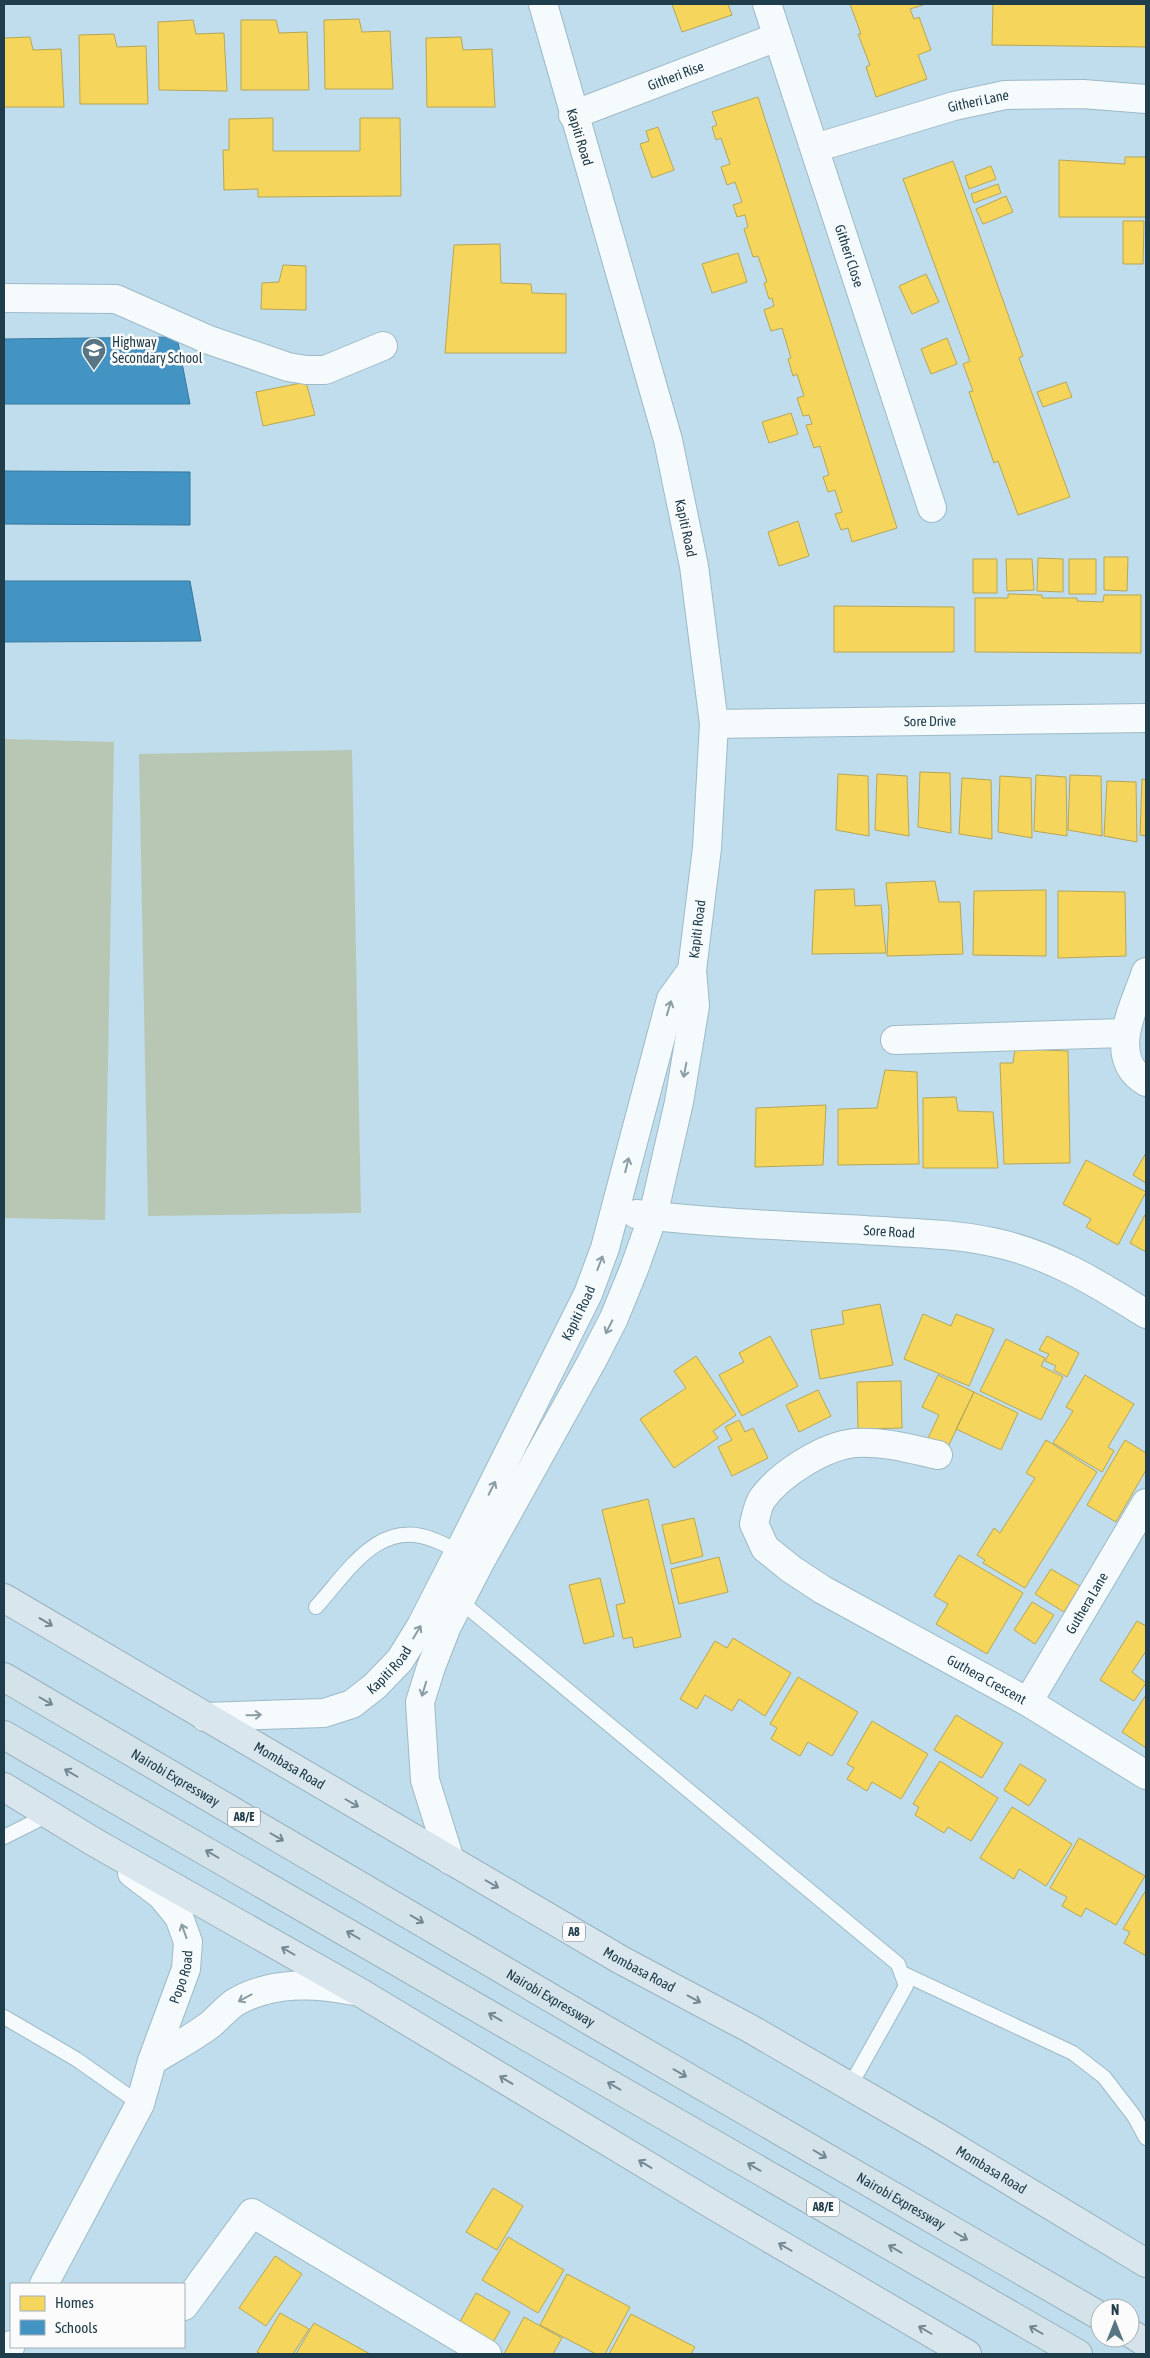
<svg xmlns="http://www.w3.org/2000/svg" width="1150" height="2358" font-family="'Asap Condensed',sans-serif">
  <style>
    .green { fill: #b8c7b3 }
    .homes { fill: #f6d55c; stroke: #b6a757 }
    .schools { fill: #4393c3; stroke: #38799f }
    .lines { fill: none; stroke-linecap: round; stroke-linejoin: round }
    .service-casing { stroke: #9ebac7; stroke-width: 16 }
    .minor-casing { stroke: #9ebac7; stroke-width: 30 }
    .trunk-casing { stroke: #97b1bd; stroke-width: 30 }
    .motorway-casing { stroke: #97b1bd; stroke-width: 30 }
    .service { stroke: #f5fafc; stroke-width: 14 }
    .minor { stroke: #f5fafc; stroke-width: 28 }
    .trunk { stroke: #dae6ed; stroke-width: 28 }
    .motorway { stroke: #d4e2e9; stroke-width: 28 }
    .oneway { stroke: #8a9ca4 }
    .oneway2 { stroke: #748994 }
    .oneway3 { stroke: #718792 }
    .labels { text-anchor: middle; stroke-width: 5; stroke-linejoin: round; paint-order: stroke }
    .shield { fill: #fbfbfb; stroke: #627680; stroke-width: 1 }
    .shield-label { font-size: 12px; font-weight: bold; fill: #203d4b }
    .street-label { font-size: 14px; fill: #203d4b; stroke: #fbfbfb }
    .poi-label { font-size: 14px; fill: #203d4b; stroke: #fbfbfb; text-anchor: start }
  </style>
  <rect width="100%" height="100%" fill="#bfddec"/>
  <path class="green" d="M4 739 114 742 105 1220 4 1218Z
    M352 750 361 1213 148 1216 139 754Z"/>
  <path class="homes" d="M672 4H728L732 15 682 32Z
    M850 4H926L910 9 914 19 919 17 931 50 918 55 927 79 876 97 866 67 870 65 858 34H861Z
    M993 4H1146V47L992 45Z
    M359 19 362 32 390 31 393 89H325L324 20Z
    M193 20 196 34 224 33 227 91 159 90 158 22Z
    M241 20H276L279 33 307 32 309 90H241Z
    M114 34 117 47 146 46 148 104H80L79 35Z
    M30 37 33 50 61 49 64 107H4V38Z
    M461 37 463 50 492 49 495 107H427L426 38Z
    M758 97 897 528 852 542 848 528 841 530 835 514 842 512 835 490 828 492 823 477 829 475 820 446 814 448 806 425 812 424 809 415 803 416 797 398 804 396 797 374 793 376 788 359 791 358 782 328 771 331 764 310 774 306 772 298 769 299 764 283 767 282 758 256 753 257 744 229 748 227 745 215 737 217 733 205 742 202 735 182 727 185 721 167 730 164 721 138 716 140 712 127 717 125 712 112Z
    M273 118V151H360V118H400L401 196 258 197V189L224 190 223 150H229V119Z
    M658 127 674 170 652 178 640 144 649 141 646 131Z
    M1125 157H1146V217H1059V160L1125 164Z
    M953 161 1023 356 1019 358 1070 497 1018 515 998 461 994 463 969 392 973 391 963 364 970 361 903 179Z
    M991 166 996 179 969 189 965 176Z
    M998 184 1001 193 974 203 971 194Z
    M1006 196 1013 212 983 224 976 209Z
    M1123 221H1144L1143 264H1123Z
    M500 244 501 283 531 284 532 293 566 294V353H445L454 245Z
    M738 253 747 282 712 293 702 264Z
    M283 265 306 266V310L261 309 262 283 279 282Z
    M926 274 939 302 912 314 899 286Z
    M947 338 957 364 931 374 921 349Z
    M306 382 315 415 263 426 256 392Z
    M1066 382 1072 397 1043 407 1037 392Z
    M791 413 798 434 769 443 762 422Z
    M798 521 809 556 779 566 768 532Z
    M1104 557H1128L1127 591 1104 590Z
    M1038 558 1063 559V592L1037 591Z
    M973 559H997V593H973Z
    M1006 559H1032L1034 590 1007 591Z
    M1069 559H1096V594H1069Z
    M1008 594 1042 595V598H1077V601L1103 602 1104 595H1141V653L975 652V598H1008Z
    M834 606 954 607V652H834Z
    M920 772 950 773 951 833 918 827Z
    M838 774 868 776 869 836 836 830Z
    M877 774 907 776 909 836 875 830Z
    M1036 775 1066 777 1067 836 1034 831Z
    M1070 775 1101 776 1102 836 1068 830Z
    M1000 776 1031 778 1032 838 998 832Z
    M962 778 991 780 992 839 959 834Z
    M1142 779 1146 780V836L1140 835Z
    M1107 781 1136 782 1137 842 1104 836Z
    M935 881 939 902H960L963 954 887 956 889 911 886 883Z
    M854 889 855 906 881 905 886 953 812 954 815 890Z
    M1046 890V956L973 955 974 891Z
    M1058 891 1125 892 1126 956 1058 958Z
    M1015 1049 1068 1051 1070 1163 1004 1164 1000 1063H1013Z
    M885 1070 917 1072 919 1164 838 1165V1109L877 1108Z
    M956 1097 958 1111 993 1112 998 1168H923V1098Z
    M826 1105 823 1165 755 1167 756 1108Z
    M1146 1153V1183L1133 1175Z
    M1086 1160 1146 1192 1118 1245 1086 1227 1091 1219 1063 1204Z
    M1146 1213V1252L1130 1243Z
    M880 1304 893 1365 820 1379 811 1330 844 1324 842 1311Z
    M923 1314 951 1326 956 1314 994 1329 969 1386 904 1359Z
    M770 1336 798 1386 742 1416 719 1375 744 1362 739 1353Z
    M1047 1336 1079 1353 1067 1377 1054 1370 1056 1366 1045 1361 1049 1354 1039 1350Z
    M1006 1339 1045 1358 1041 1366 1063 1377 1041 1420 980 1391Z
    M696 1356 736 1415 713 1431 718 1438 674 1468 640 1419 686 1388 674 1371Z
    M938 1375 974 1392 948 1447 928 1438 939 1415 922 1407Z
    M1085 1375 1134 1404 1108 1447 1114 1451 1102 1472 1053 1443 1073 1411 1066 1407Z
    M901 1381 902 1428 858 1429 857 1382Z
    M818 1390 831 1416 799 1432 786 1405Z
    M974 1392 1018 1413 1001 1450 956 1429Z
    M739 1420 745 1432 753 1428 768 1458 732 1476 718 1447 732 1440 725 1427Z
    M1046 1440 1097 1472 1025 1588 983 1563 985 1560 977 1555 994 1528 1000 1533 1035 1478 1026 1473Z
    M1125 1440 1146 1453V1470L1116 1522 1087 1505Z
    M648 1499 681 1637 634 1648 632 1637 623 1639 616 1605 625 1603 602 1510Z
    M694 1518 703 1556 671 1564 662 1525Z
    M959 1555 1023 1593 987 1654 936 1624 948 1604 934 1596Z
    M719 1557 728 1592 679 1604 671 1569Z
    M1051 1569 1080 1586 1064 1612 1035 1594Z
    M600 1578 614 1636 584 1644 569 1585Z
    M1032 1602 1054 1615 1035 1644 1014 1630Z
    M1137 1621 1146 1626V1651L1132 1672 1146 1683 1134 1701 1100 1680Z
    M733 1638 791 1673 765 1716 739 1699 732 1711 705 1695 697 1709 680 1699 715 1641 727 1648Z
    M798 1677 858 1712 832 1756 808 1742 800 1756 771 1739 777 1728 770 1724Z
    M1146 1695V1748L1122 1732Z
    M956 1715 1003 1743 982 1778 934 1750Z
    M872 1721 928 1754 901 1799 872 1782 867 1791 847 1779 854 1768 847 1764Z
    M940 1761 998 1798 971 1841 948 1827 944 1833 915 1815 919 1807 913 1804Z
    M1020 1764 1046 1780 1029 1806 1004 1790Z
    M1012 1807 1072 1844 1046 1886 1019 1869 1014 1879 980 1858Z
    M1079 1838 1145 1876 1116 1925 1086 1908 1081 1917 1062 1906 1067 1897 1050 1888Z
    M1146 1890V1956L1124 1943 1130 1932 1123 1929Z
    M493 2188 523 2206 497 2250 466 2232Z
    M508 2237 564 2270 538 2313 482 2280Z
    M275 2256 302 2274 266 2326 239 2308Z
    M567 2274 630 2307 605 2354H596L540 2325Z
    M476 2293 510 2312 491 2346 457 2327Z
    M280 2313 309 2329 293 2354H261L257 2352Z
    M631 2314 695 2347 691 2354H609Z
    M524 2317 562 2338 553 2354H504Z
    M314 2323 370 2354H296Z"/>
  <path class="schools" d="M177 337 190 404H4V339Z
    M4 471 190 472V525L4 524Z
    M4 581H190L201 641 4 642Z"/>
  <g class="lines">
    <defs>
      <path id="service" d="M460 1601 898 1964 906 1986 850 2086
        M316 1607C348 1572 379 1517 434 1540 443 1543 451 1548 459 1552
        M4 1837 50 1814
        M904 1974 1073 2053 1104 2077 1134 2116 1146 2138
        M4 2017 76 2059 140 2104"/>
      <g id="minor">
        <path id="s1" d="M767 4 932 508"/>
        <path id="s2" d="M573 115 777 37"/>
        <path id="s3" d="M815 148 954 106 1005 95 1083 94 1146 99"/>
        <path d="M4 298 116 299 209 340 288 367 306 370H325L383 346"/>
        <path id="s4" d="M714 724 1146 718"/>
        <path d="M1146 972C1135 1005 1105 1058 1146 1082"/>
        <path d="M895 1040 1125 1033"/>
        <path id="s5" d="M636 1214C712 1223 788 1226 864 1230 906 1233 950 1233 992 1242 1048 1253 1099 1284 1146 1314"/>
        <path id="s6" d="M938 1455C911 1449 883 1441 855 1443 824 1446 780 1474 762 1499 758 1505 756 1516 754 1524L765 1548 791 1569 823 1590 1028 1702 1146 1775"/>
        <path id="s7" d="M1028 1702 1146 1503"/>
        <path id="s8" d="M205 1717 324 1713 352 1704 375 1686 400 1660 421 1626 459 1552 588 1294 605 1248 671 999 692 970 707 848 714 724 694 566 668 440 543 4"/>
        <path d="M450 1860 425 1780 420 1702 431 1667 447 1626 479 1564 592 1361 614 1318 634 1269 653 1216 679 1102 695 1006 692 970"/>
        <path d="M152 2061C171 2049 193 2038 211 2024 219 2017 226 2009 234 2003 271 1981 314 1983 354 1991"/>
        <path id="s9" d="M44 2284 140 2104 152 2061 186 1969 188 1942 179 1917 161 1895 132 1873"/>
        <path d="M184 2306 252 2213 487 2354"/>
        <path d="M6 2354 11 2345"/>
      </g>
      <g id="trunk">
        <path id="s10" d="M4 1598 621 1960 749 2028 934 2135 1146 2263"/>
        <path d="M4 1787 94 1842 361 1993 718 2208 967 2354"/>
      </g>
      <g id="motorway">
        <path id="s11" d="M4 1677 592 2022 1100 2316"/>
        <path d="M4 1735 1078 2354"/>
        <path d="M1130 2333 1146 2343"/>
      </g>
    </defs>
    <use href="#service" class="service-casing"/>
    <use href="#minor" class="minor-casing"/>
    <use href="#trunk" class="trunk-casing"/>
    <use href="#motorway" class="motorway-casing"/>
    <use href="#service" class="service"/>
    <use href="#minor" class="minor"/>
    <use href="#trunk" class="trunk"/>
    <use href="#motorway" class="motorway"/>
  </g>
  <defs><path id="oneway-shaft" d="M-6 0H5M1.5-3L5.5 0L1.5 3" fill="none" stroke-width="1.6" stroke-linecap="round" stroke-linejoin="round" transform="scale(1.25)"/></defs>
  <g class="oneway">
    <use href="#oneway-shaft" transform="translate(669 1008) rotate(-73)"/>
    <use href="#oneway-shaft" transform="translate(685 1070) rotate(101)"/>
    <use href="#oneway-shaft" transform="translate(627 1165) rotate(-76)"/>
    <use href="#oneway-shaft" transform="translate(600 1263) rotate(-69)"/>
    <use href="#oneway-shaft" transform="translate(609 1327) rotate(117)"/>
    <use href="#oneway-shaft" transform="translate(492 1488) rotate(-63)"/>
    <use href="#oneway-shaft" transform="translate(417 1632) rotate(-59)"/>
    <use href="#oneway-shaft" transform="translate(424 1689) rotate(107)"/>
    <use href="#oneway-shaft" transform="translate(254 1715) rotate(-2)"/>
    <use href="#oneway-shaft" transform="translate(184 1931) rotate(-110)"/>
    <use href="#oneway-shaft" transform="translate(245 1998) rotate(152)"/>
  </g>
  <g class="oneway2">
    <use href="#oneway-shaft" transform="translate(46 1622) rotate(31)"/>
    <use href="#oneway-shaft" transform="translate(352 1803) rotate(30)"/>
    <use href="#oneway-shaft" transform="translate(492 1884) rotate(30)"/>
    <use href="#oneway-shaft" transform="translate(288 1951) rotate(-150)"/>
    <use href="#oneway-shaft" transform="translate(694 1999) rotate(28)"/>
    <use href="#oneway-shaft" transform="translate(506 2080) rotate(-149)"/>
    <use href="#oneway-shaft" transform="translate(645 2164) rotate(-149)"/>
    <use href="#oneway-shaft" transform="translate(785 2247) rotate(-150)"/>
    <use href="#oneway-shaft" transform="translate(925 2330) rotate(-150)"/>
  </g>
  <g class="oneway3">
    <use href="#oneway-shaft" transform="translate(46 1701) rotate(30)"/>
    <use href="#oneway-shaft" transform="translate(71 1773) rotate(-150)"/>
    <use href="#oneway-shaft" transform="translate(277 1837) rotate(30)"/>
    <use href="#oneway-shaft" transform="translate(212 1854) rotate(-150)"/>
    <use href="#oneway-shaft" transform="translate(417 1919) rotate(30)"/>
    <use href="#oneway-shaft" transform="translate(353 1935) rotate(-150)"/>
    <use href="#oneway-shaft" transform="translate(495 2017) rotate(-150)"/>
    <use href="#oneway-shaft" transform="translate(680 2073) rotate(30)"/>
    <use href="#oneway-shaft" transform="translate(614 2086) rotate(-150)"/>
    <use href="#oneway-shaft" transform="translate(820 2154) rotate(30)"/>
    <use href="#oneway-shaft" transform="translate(754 2167) rotate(-150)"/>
    <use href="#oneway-shaft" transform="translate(961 2236) rotate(30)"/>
    <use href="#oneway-shaft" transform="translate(895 2249) rotate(-150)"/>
    <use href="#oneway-shaft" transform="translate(1036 2330) rotate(-150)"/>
  </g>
  <defs>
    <symbol id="school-pin" viewBox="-11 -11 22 30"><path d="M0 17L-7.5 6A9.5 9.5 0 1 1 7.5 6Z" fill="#587583" stroke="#fbfbfb"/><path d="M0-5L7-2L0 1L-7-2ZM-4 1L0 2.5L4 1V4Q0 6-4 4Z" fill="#fff"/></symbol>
  </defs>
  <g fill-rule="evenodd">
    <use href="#school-pin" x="80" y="336" width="28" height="38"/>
  </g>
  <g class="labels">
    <g class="shield">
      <rect x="228" y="1807.5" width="32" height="19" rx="4"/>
      <rect x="563" y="1922.5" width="22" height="19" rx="4"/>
      <rect x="807" y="2197.5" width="32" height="19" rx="4"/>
    </g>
    <g class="shield-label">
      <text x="244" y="1821">A8/E</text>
      <text x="574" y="1936">A8</text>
      <text x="823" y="2211">A8/E</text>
    </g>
    <g class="street-label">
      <text dy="5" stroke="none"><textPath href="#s2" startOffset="110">Githeri Rise</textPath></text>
      <text dy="5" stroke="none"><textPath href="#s3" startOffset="170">Githeri Lane</textPath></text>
      <text transform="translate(580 137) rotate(73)" y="5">Kapiti Road</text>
      <text dy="5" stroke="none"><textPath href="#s1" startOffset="265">Githeri Close</textPath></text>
      <text transform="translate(686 528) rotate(78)" y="5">Kapiti Road</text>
      <text dy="5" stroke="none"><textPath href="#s4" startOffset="216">Sore Drive</textPath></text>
      <text dy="5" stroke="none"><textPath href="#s8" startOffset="1009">Kapiti Road</textPath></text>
      <text dy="5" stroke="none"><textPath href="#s5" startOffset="254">Sore Road</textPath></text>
      <text dy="5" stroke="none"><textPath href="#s8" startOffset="604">Kapiti Road</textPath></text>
      <text dy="5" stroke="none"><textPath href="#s7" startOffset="115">Guthera Lane</textPath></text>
      <text dy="5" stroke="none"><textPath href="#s8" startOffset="199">Kapiti Road</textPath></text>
      <text dy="5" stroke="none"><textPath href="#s6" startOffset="506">Guthera Crescent</textPath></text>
      <text dy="5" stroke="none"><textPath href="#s10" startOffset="331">Mombasa Road</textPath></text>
      <text dy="5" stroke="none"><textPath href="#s11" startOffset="199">Nairobi Expressway</textPath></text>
      <text dy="5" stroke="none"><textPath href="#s10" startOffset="736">Mombasa Road</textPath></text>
      <text dy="5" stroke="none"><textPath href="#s9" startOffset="338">Popo Road</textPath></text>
      <text dy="5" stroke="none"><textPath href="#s11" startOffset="634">Nairobi Expressway</textPath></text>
      <text dy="5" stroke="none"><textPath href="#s10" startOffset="1141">Mombasa Road</textPath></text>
      <text dy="5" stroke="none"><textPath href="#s11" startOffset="1039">Nairobi Expressway</textPath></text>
    </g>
    <g class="poi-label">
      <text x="112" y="347">Highway<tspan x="112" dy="16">Secondary School</tspan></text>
    </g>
  </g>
  <rect width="1150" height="2358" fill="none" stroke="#203d4b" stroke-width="10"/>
  <rect x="10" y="2283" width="175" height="65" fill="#fbfbfb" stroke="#a3afb5"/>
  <rect x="20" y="2296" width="25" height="15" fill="#f6d55c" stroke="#a3afb5"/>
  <text x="55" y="2308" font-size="15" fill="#203d4b">Homes</text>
  <rect x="20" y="2320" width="25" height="15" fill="#4393c3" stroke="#a3afb5"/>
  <text x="55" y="2333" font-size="15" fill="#203d4b">Schools</text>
  <g transform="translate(1115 2323)"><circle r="24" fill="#fbfbfb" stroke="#a3afb5"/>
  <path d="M0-4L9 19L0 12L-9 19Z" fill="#587583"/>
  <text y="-8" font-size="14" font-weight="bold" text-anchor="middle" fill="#203d4b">N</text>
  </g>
</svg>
